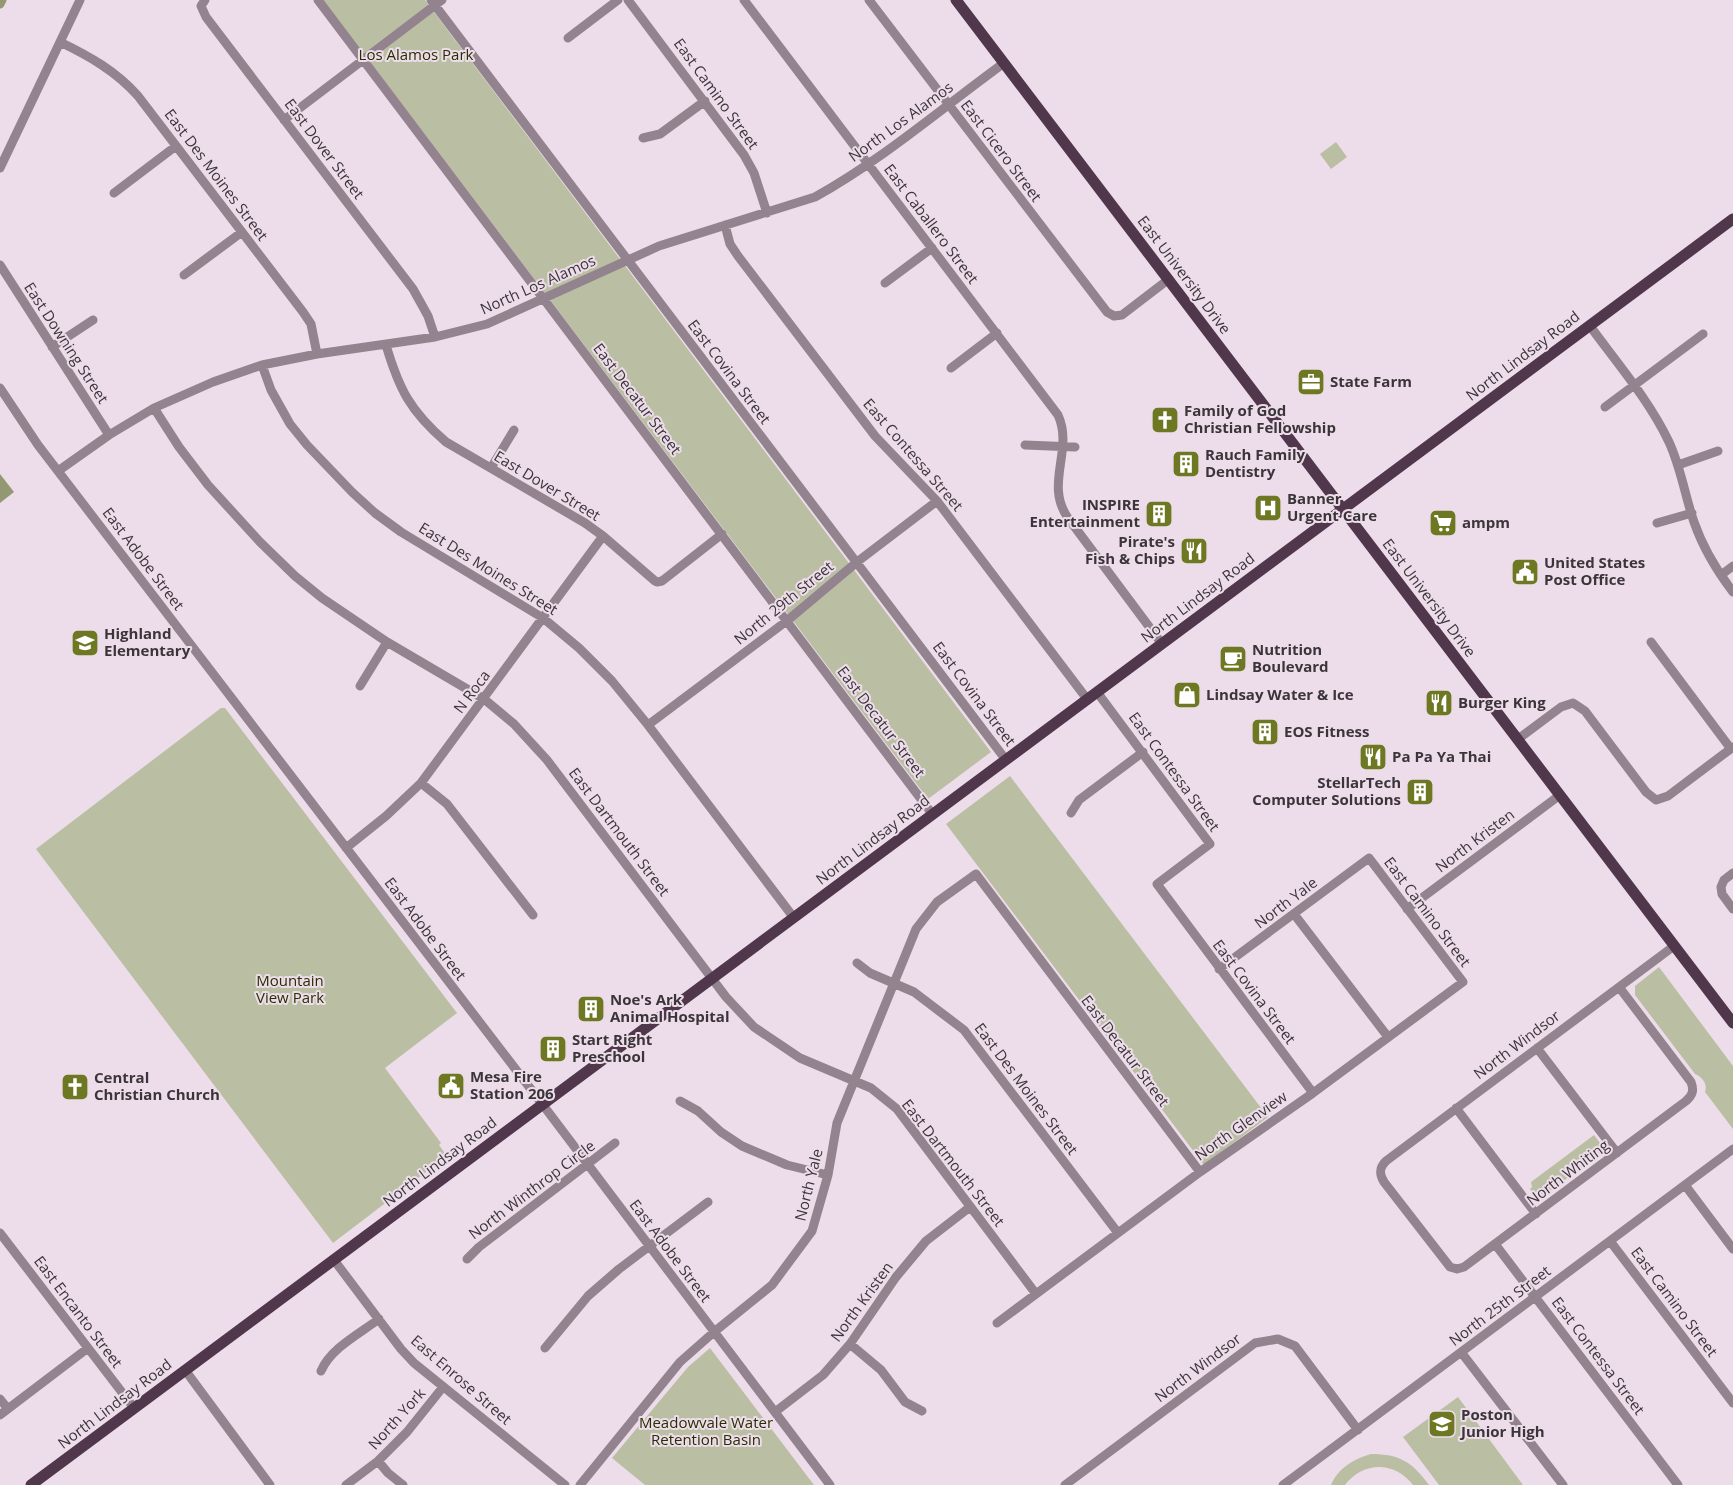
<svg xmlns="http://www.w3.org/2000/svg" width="1733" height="1485" font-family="'Open Sans',sans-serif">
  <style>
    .green { fill: #babfa3 }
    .water { fill: #929872 }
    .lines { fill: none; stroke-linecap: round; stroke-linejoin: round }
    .canal { stroke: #929872; stroke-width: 9 }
    .minor { stroke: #92838f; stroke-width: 9 }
    .major { stroke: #50374b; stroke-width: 11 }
    .labels { text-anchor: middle; stroke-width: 4; stroke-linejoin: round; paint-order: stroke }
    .park-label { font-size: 15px; fill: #292e00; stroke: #edddea }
    .street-label { font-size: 15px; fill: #3b3539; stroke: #edddea }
    .poi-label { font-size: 15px; font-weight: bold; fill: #3b3539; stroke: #edddea; text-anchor: start }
  </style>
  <rect width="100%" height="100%" fill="#edddea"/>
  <path class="green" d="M323 0H425L991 752 928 799Z
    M1336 142 1347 157 1331 169 1320 154Z
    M221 708H225L457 1013 385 1068 441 1143 439 1145 447 1156 333 1243 36 849Z
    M1010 776 1268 1117 1204 1165 946 824Z
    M1659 967 1733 1066V1129L1705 1092C1708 1084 1702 1077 1695 1074L1635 995V986Z
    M1594 1135 1603 1147 1601 1153 1538 1200 1530 1189 1532 1187 1531 1182Z
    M710 1348 814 1485H645L612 1458 688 1367Z
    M1458 1397 1523 1485H1439L1403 1437Z
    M1371 1454C1400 1454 1412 1462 1429 1485H1413C1395 1461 1363 1461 1345 1485H1331C1338 1468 1354 1459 1371 1454Z"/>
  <path class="water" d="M0 474 14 492 0 503Z"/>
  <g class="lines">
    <path class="canal" d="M0 4 2 0"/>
    <path class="minor" d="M205 0 201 6 206 17 413 289 428 316 435 337
      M318 0 933 815
      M431 0 1006 760
      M628 0 744 155 754 173 767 213
      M744 0 1058 415C1074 450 1044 484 1068 518L1162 644
      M869 0 1107 312 1114 316 1122 315 1169 279
      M568 38 618 0
      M60 42C89 56 116 71 138 96L303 312 311 324 317 354
      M284 120 442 0
      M643 138 660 134 705 101
      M0 168 80 0
      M114 193 176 146
      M725 225 730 244 738 256 875 436 937 501 1087 699
      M0 265 109 435
      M184 275 242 232
      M885 283 932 248
      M1590 326C1617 363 1649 400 1669 442 1681 468 1685 496 1694 522 1703 548 1717 571 1733 592
      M386 345C399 389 410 411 446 442L585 523 603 536 655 581 657 582 662 581 722 534
      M52 347 93 320
      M262 365 271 390 290 424 307 445 352 492 375 513 401 532 543 618 579 648 612 681 648 725 794 918
      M951 368 997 333
      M0 388 38 445 543 1105 830 1485
      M1605 407 1703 334
      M154 408 179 447 208 485 260 542 295 576 322 598 387 642 484 699 514 724 547 760 726 997 754 1027 800 1058 871 1088 897 1109 1036 1294
      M1025 445 1075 447
      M1678 465 1718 451
      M491 468 514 430
      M58 471 109 435 154 408 213 382 262 365 317 354 435 337 487 324 659 246 815 197C882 160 942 108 1004 63
      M1657 523 1692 513
      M1721 575 1733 566
      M1651 642 1731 749
      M360 686 387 642
      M1097 692 1210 844 1157 884 1313 1093
      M648 725 788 620 857 562 937 501
      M1518 739 1561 707 1573 703 1585 711 1646 792 1656 800 1668 796 1733 747
      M421 783 447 804 533 915
      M1071 813 1079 800 1143 752
      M346 848 386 816 421 783 603 536
      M1733 873 1724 880 1721 887 1722 894 1733 909
      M1407 909 1560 795
      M1294 914 1388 1037
      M857 963 870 973 914 992 964 1030 1118 1233
      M1619 987 1691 1082C1694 1090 1693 1095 1686 1101L1464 1267 1457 1269 1450 1267 1384 1182C1379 1174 1379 1168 1386 1161L1662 955 1674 946
      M1537 1048 1617 1153
      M680 1101 698 1111 721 1132 742 1146 787 1165 828 1175
      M1456 1108 1536 1214
      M1685 1185 1733 1249
      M0 1233 134 1408
      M1610 1241 1733 1403
      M1495 1244 1678 1485
      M467 1259 479 1247 615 1143
      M334 1260 401 1349 414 1363 565 1485
      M997 1323 1200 1172 1313 1093 1463 982 1369 858 1219 969
      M850 1344 881 1370 905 1402 922 1411
      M545 1348 588 1296 619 1269 708 1202
      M1461 1352 1563 1485
      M185 1370 270 1485
      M321 1371C331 1348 359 1334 379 1319
      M0 1399 8 1409
      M775 1412 823 1375 850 1344 896 1277 926 1241 970 1207
      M0 1415 88 1348
      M378 1461 388 1473 403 1485
      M346 1485 378 1461 407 1432 443 1387
      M580 1485 680 1362 714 1332 772 1285 812 1231 828 1175 837 1123 916 929 937 902 976 874 1200 1172
      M1065 1485 1255 1343 1278 1339 1295 1346 1358 1430
      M1283 1485 1733 1149"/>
    <path class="major" d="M956 0 1733 1023
      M31 1485 1733 219"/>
  </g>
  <defs>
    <symbol id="office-square" viewBox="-11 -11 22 22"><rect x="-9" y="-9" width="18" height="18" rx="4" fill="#6e7823" stroke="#edddea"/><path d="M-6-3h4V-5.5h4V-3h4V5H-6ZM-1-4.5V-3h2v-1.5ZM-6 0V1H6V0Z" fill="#fff"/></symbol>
    <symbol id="church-square" viewBox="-11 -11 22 22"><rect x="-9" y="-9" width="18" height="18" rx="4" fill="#6e7823" stroke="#edddea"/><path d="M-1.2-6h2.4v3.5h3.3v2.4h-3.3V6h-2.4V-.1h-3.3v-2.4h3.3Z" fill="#fff"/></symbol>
    <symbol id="building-square" viewBox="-11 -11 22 22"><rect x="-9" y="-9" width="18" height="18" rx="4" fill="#6e7823" stroke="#edddea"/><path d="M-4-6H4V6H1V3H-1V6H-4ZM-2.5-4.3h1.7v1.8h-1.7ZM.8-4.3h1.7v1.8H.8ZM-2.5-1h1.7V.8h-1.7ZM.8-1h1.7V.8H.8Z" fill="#fff"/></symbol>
    <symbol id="hospital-square" viewBox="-11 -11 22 22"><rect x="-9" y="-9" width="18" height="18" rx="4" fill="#6e7823" stroke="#edddea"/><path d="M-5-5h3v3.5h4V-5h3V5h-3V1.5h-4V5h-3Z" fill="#fff"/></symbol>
    <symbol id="supermarket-square" viewBox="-11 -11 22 22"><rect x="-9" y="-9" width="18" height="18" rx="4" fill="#6e7823" stroke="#edddea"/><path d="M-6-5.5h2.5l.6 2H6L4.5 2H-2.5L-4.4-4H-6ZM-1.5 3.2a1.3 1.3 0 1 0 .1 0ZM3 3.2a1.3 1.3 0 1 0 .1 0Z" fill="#fff"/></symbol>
    <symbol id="restaurant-square" viewBox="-11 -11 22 22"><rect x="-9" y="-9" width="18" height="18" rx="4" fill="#6e7823" stroke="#edddea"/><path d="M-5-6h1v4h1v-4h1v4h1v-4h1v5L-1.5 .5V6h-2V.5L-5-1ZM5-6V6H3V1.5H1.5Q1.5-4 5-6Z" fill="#fff"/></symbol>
    <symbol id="civic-square" viewBox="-11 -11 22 22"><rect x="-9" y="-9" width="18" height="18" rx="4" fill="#6e7823" stroke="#edddea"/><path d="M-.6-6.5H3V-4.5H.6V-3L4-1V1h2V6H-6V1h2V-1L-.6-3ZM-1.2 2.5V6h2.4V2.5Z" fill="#fff"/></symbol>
    <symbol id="school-square" viewBox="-11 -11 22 22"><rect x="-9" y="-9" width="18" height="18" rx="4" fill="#6e7823" stroke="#edddea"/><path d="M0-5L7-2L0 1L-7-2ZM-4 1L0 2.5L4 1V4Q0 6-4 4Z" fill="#fff"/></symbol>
    <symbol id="cafe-square" viewBox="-11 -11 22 22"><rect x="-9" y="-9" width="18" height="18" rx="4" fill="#6e7823" stroke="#edddea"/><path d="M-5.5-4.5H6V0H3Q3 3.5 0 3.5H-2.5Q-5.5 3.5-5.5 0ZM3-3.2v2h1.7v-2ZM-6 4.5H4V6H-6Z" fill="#fff"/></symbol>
    <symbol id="shop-square" viewBox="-11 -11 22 22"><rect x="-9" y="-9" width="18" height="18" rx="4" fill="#6e7823" stroke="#edddea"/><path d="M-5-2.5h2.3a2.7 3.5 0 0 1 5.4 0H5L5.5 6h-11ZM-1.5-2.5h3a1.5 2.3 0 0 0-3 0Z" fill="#fff"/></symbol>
  </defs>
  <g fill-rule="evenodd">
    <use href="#office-square" x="1295" y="366" width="32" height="32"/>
    <use href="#church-square" x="1149" y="404" width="32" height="32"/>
    <use href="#building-square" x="1170" y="448" width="32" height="32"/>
    <use href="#hospital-square" x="1252" y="492" width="32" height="32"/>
    <use href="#building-square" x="1143" y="498" width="32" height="32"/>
    <use href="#supermarket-square" x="1427" y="507" width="32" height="32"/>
    <use href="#restaurant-square" x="1178" y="535" width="32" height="32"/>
    <use href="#civic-square" x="1509" y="556" width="32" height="32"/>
    <use href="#school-square" x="69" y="627" width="32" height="32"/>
    <use href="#cafe-square" x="1217" y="643" width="32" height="32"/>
    <use href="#shop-square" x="1171" y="679" width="32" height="32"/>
    <use href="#restaurant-square" x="1423" y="687" width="32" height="32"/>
    <use href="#building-square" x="1249" y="716" width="32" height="32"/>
    <use href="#restaurant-square" x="1357" y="741" width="32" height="32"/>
    <use href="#building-square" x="1404" y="776" width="32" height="32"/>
    <use href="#building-square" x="575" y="993" width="32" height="32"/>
    <use href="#building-square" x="537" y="1033" width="32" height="32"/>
    <use href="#civic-square" x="435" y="1070" width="32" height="32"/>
    <use href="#church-square" x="59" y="1071" width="32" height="32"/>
    <use href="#school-square" x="1426" y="1408" width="32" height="32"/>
  </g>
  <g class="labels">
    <g class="park-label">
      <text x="416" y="60">Los Alamos Park</text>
      <text x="290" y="986">Mountain<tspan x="290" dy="17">View Park</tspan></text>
      <text x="706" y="1428">Meadowvale Water<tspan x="706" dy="17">Retention Basin</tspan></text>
    </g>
    <g class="street-label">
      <text transform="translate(716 94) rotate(54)" y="5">East Camino Street</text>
      <text transform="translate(901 122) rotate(-36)" y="5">North Los Alamos</text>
      <text transform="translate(324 149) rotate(53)" y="5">East Dover Street</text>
      <text transform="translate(1001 151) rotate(53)" y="5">East Cicero Street</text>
      <text transform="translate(216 175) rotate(53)" y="5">East Des Moines Street</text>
      <text transform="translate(931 224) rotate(53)" y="5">East Caballero Street</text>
      <text transform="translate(1184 275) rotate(53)" y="5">East University Drive</text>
      <text transform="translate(538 285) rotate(-24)" y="5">North Los Alamos</text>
      <text transform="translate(66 343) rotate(57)" y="5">East Downing Street</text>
      <text transform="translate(1523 356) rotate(-37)" y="5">North Lindsay Road</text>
      <text transform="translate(729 372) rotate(53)" y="5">East Covina Street</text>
      <text transform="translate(637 399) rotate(53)" y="5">East Decatur Street</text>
      <text transform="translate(913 455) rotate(49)" y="5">East Contessa Street</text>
      <text transform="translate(547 486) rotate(31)" y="5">East Dover Street</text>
      <text transform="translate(143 559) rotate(53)" y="5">East Adobe Street</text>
      <text transform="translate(488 569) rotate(32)" y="5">East Des Moines Street</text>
      <text transform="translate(1198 598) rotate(-37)" y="5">North Lindsay Road</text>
      <text transform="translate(1429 598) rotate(53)" y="5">East University Drive</text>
      <text transform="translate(784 603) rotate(-39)" y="5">North 29th Street</text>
      <text transform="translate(472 692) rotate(-53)" y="5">N Roca</text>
      <text transform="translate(974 694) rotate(53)" y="5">East Covina Street</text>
      <text transform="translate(881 722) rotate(53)" y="5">East Decatur Street</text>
      <text transform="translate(1174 772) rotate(54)" y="5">East Contessa Street</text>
      <text transform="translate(619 832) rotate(53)" y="5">East Dartmouth Street</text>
      <text transform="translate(873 840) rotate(-37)" y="5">North Lindsay Road</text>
      <text transform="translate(1475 841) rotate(-37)" y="5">North Kristen</text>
      <text transform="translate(1286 903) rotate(-37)" y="5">North Yale</text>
      <text transform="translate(1427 912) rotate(53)" y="5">East Camino Street</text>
      <text transform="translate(425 929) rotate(53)" y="5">East Adobe Street</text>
      <text transform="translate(1254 992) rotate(53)" y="5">East Covina Street</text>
      <text transform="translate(1517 1045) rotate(-37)" y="5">North Windsor</text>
      <text transform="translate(1125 1051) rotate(53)" y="5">East Decatur Street</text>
      <text transform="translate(1026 1089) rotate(53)" y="5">East Des Moines Street</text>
      <text transform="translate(1241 1126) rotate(-35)" y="5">North Glenview</text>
      <text transform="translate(440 1162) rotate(-37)" y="5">North Lindsay Road</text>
      <text transform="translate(953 1163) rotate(52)" y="5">East Dartmouth Street</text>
      <text transform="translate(1568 1173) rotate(-37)" y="5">North Whiting</text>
      <text transform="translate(809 1185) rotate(-76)" y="5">North Yale</text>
      <text transform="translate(532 1190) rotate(-37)" y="5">North Winthrop Circle</text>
      <text transform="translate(670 1251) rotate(53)" y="5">East Adobe Street</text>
      <text transform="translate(862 1302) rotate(-54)" y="5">North Kristen</text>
      <text transform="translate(1674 1302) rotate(53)" y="5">East Camino Street</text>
      <text transform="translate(1500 1306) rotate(-37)" y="5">North 25th Street</text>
      <text transform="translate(78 1312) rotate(53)" y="5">East Encanto Street</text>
      <text transform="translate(1598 1356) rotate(53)" y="5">East Contessa Street</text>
      <text transform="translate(1198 1368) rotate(-37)" y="5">North Windsor</text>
      <text transform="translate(461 1380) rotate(41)" y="5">East Enrose Street</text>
      <text transform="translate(115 1404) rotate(-37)" y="5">North Lindsay Road</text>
      <text transform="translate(397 1419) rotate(-48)" y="5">North York</text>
    </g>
    <g class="poi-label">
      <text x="1330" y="387">State Farm</text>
      <text x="1184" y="416">Family of God<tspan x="1184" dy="17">Christian Fellowship</tspan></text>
      <text x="1205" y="460">Rauch Family<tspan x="1205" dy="17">Dentistry</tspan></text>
      <text x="1287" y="504">Banner<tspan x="1287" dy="17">Urgent Care</tspan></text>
      <text x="1140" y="510" text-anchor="end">INSPIRE<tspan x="1140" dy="17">Entertainment</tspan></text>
      <text x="1462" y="528">ampm</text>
      <text x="1175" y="547" text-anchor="end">Pirate's<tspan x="1175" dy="17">Fish &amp; Chips</tspan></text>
      <text x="1544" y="568">United States<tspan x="1544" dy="17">Post Office</tspan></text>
      <text x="104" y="639">Highland<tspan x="104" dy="17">Elementary</tspan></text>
      <text x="1252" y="655">Nutrition<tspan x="1252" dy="17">Boulevard</tspan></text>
      <text x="1206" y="700">Lindsay Water &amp; Ice</text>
      <text x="1458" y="708">Burger King</text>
      <text x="1284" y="737">EOS Fitness</text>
      <text x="1392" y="762">Pa Pa Ya Thai</text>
      <text x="1401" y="788" text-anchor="end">StellarTech<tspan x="1401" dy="17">Computer Solutions</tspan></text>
      <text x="610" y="1005">Noe's Ark<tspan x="610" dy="17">Animal Hospital</tspan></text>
      <text x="572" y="1045">Start Right<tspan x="572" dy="17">Preschool</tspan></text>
      <text x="470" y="1082">Mesa Fire<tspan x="470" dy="17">Station 206</tspan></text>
      <text x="94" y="1083">Central<tspan x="94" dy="17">Christian Church</tspan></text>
      <text x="1461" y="1420">Poston<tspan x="1461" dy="17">Junior High</tspan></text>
    </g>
  </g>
</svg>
